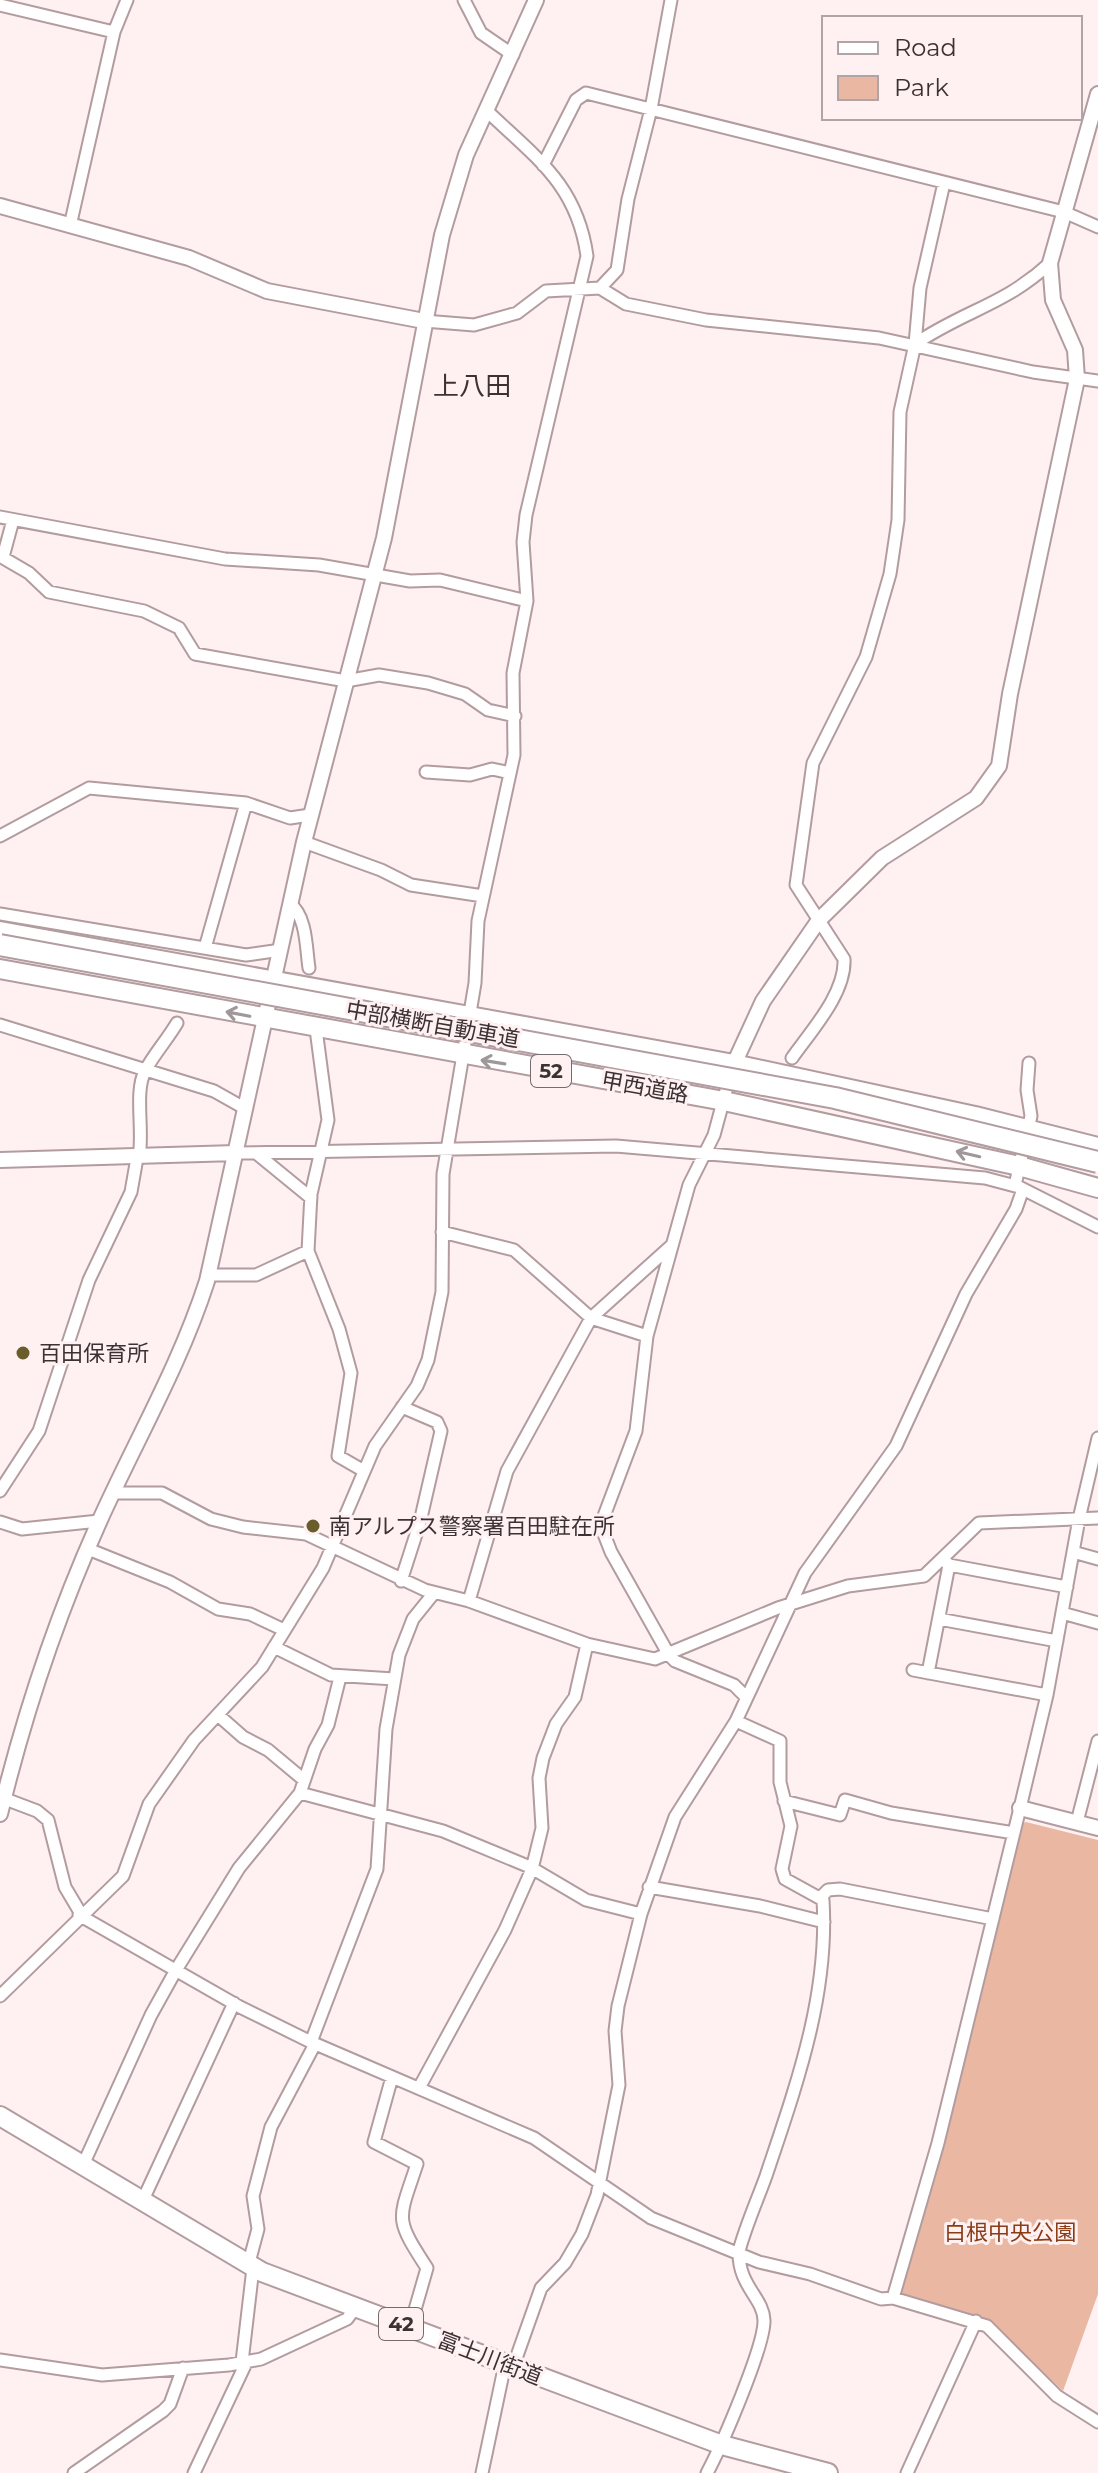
<svg xmlns="http://www.w3.org/2000/svg" width="1098" height="2473" font-family="Montserrat,'Noto Sans JP',sans-serif">
  <style>
    .green { fill: #eab8a2 }
    .lines { fill: none; stroke-linecap: round; stroke-linejoin: round }
    .minor-casing { stroke: #b29c9f; stroke-width: 15 }
    .tertiary-casing { stroke: #b29c9f; stroke-width: 18 }
    .primary-casing { stroke: #b29c9f; stroke-width: 22 }
    .trunk-casing { stroke: #b29c9f; stroke-width: 22 }
    .minor { stroke: #fff; stroke-width: 11 }
    .tertiary { stroke: #fff; stroke-width: 14 }
    .primary { stroke: #fff; stroke-width: 18 }
    .trunk { stroke: #fff; stroke-width: 18 }
    .motorway-bridge-casing { stroke: #b29c9f; stroke-width: 24; stroke-linecap: butt }
    .motorway-bridge { stroke: #fff; stroke-width: 20 }
    .oneway { stroke: #9e989a }
    .poi-dot { fill: #695e2b; stroke: #fff0f2; stroke-width: 3 }
    .labels { text-anchor: middle; stroke-width: 6; stroke-linejoin: round; paint-order: stroke }
    .shield { fill: #fff0f2; stroke: #766b6d; stroke-width: 2 }
    .shield-label { font-size: 20px; font-weight: bold; fill: #3c3234 }
    .street-label { font-size: 22px; fill: #3c3234; stroke: #fff0f2 }
    .poi-label { font-size: 22px; fill: #3c3234; stroke: #fff0f2; text-anchor: start }
    .park-label { font-size: 22px; fill: #8a3c15; stroke: #fff0f2 }
    .quarter-label { font-size: 26px; fill: #3c3234; stroke: #fff0f2 }
  </style>
  <rect width="100%" height="100%" fill="#fff0f2"/>
  <path class="green" d="M1026 1822 1098 1840V2294L1063 2391 989 2320 901 2293 941 2149 1021 1824Z"/>
  <g class="lines">
    <defs>
      <path id="minor" d="M464 0 481 33 513 55
        M0 5 114 32
        M543 165 576 100 586 93 1064 212 1098 227
        M70 226 114 32 127 0
        M600 288 617 270 628 199 651 109 671 0
        M424 321 474 325 517 313 546 291 600 288 626 304 706 320 879 338 1033 372 1098 381
        M915 344C963 311 1005 305 1050 263
        M0 517 225 559 319 565 410 581 440 580 527 601
        M0 556 29 573 49 592 144 611 179 628 195 654 346 681 379 675 428 683 465 694 488 710 515 716
        M3 557 13 520
        M426 772 470 775 492 769 510 773
        M0 836 89 788 246 803 290 818 310 815
        M304 842 381 870 411 885 483 896
        M290 904C307 916 306 949 309 968
        M0 914 246 955 281 950
        M205 948 246 803
        M0 1025 214 1091 246 1109
        M316 1029 328 1120 311 1194 308 1251 339 1329 351 1373 338 1456 364 1471
        M792 1058C811 1031 846 993 844 959L796 885 813 763 866 657 890 574 898 520 900 412 915 344 920 288 944 183
        M236 1153 616 1146 985 1178 1019 1187 1098 1227
        M256 1153 311 1198
        M139 1157C144 1131 134 1092 145 1071 154 1054 167 1040 177 1023
        M1015 1185 1031 1116 1027 1090 1029 1063
        M442 1232 514 1250 591 1318 647 1336 636 1431 604 1516V1534L611 1552 669 1655 675 1661 734 1685 746 1697
        M209 1275H256L308 1251
        M647 1336 689 1185 714 1135 730 1076
        M0 1491 39 1431 89 1280 131 1192 137 1158
        M113 1493H162L211 1519 243 1527 306 1534 425 1590 469 1601 587 1644 655 1659 778 1608 848 1586 924 1576 979 1523 1098 1518
        M0 1522 22 1529 99 1521
        M88 1549 170 1582 218 1609 250 1614 284 1630
        M1073 1552 1098 1559
        M949 1565 1067 1587
        M401 1581 420 1522 441 1431 437 1422 402 1407
        M469 1601 507 1471 591 1318 672 1245
        M1062 1613 1098 1623
        M939 1619 1057 1641
        M274 1647 331 1675 394 1679
        M913 1670 1047 1695
        M928 1673 949 1565 945 1561
        M218 1715 243 1737 268 1750 304 1780
        M300 1793 443 1831 530 1867 586 1900 641 1914
        M0 1797 37 1811 48 1820 65 1887 81 1914
        M784 1801 840 1815 845 1800 891 1813 1014 1833
        M1077 1822 1098 1741
        M649 1887 760 1906 824 1922
        M820 1898 828 1890 840 1889 993 1919
        M79 1915 240 2007 311 2042 534 2138 651 2218 759 2262 810 2274 881 2299 893 2298 987 2326 1057 2396 1098 2422
        M0 1996 123 1876 149 1804 194 1740 262 1667 323 1568 375 1446 417 1386 428 1360 442 1292 443 1174 475 983 478 921 514 755 513 673 527 601 523 542 526 515 587 256C577 184 535 157 486 110
        M311 2042 377 1869 386 1729 399 1655 413 1619 434 1593
        M392 2077 374 2142 417 2164C398 2221 394 2217 427 2268L410 2327
        M419 2088 505 1930 532 1869 542 1828 539 1778 543 1758 556 1724 575 1697 587 1644
        M83 2165 151 2015 176 1970 239 1868 300 1793 315 1749 328 1725 340 1677
        M142 2202 234 2003
        M248 2266 258 2229 253 2196 271 2127 315 2044
        M893 2298 938 2143 1020 1808 1047 1695 1079 1519 1098 1438
        M0 2360 102 2375 229 2365 261 2359 347 2319 356 2307
        M242 2362 253 2268
        M513 2367 541 2288 565 2263 582 2234 597 2195 619 2085 615 2031 618 2006 641 1914 675 1817 736 1721 805 1573 896 1446 966 1294 1016 1209 1023 1189
        M74 2473 163 2411 170 2404 183 2368
        M194 2473 247 2361
        M482 2473 505 2364
        M707 2473C721 2447 765 2346 764 2320 763 2297 738 2286 739 2251 746 2225 757 2201 766 2176 796 2086 829 1996 823 1900L785 1879 782 1869 791 1826 780 1782V1741L736 1721
        M907 2473 976 2321"/>
      <path id="tertiary" d="M0 206 189 258 267 291 424 321
        M734 1064 763 1001 819 920 882 858 976 798 999 766 1010 694 1077 379 1075 350 1053 300 1050 263 1098 94
        M0 1160 236 1153
        M1020 1808 1098 1828
        M0 1814C24 1715 58 1613 100 1520 136 1440 180 1365 207 1281L304 842 384 538 442 235 466 155 536 0"/>
      <path id="primary" d="M0 2116 262 2272 722 2445 828 2473"/>
      <path id="trunk" d="M0 931 734 1064 975 1116 1098 1147
        M0 969 724 1101 1019 1166 1098 1188"/>
    </defs>
    <use href="#minor" class="minor-casing"/>
    <use href="#tertiary" class="tertiary-casing"/>
    <use href="#primary" class="primary-casing"/>
    <use href="#trunk" class="trunk-casing"/>
    <use href="#minor" class="minor"/>
    <use href="#tertiary" class="tertiary"/>
    <use href="#primary" class="primary"/>
    <use href="#trunk" class="trunk"/>
    <defs>
      <path id="motorway-bridge" d="M0 945 835 1098 1098 1162"/>
    </defs>
    <use href="#motorway-bridge" class="motorway-bridge-casing"/>
    <use href="#motorway-bridge" class="motorway-bridge"/>
  </g>
  <defs><path id="oneway-shaft" d="M-6 0H5M1.5-3L5.5 0L1.5 3" fill="none" stroke-width="1.6" stroke-linecap="round" stroke-linejoin="round" transform="scale(2)"/></defs>
  <g class="oneway">
    <use href="#oneway-shaft" transform="translate(238 1014) rotate(-169)"/>
    <use href="#oneway-shaft" transform="translate(493 1062) rotate(-171)"/>
    <use href="#oneway-shaft" transform="translate(968 1154) rotate(-167)"/>
  </g>
  <g class="poi-dot">
    <circle cx="23" cy="1353" r="8"/>
    <circle cx="313" cy="1526" r="8"/>
  </g>
  <g class="labels">
    <g class="shield">
      <rect x="531" y="1055" width="40" height="32" rx="6"/>
      <rect x="379" y="2308" width="44" height="32" rx="6"/>
    </g>
    <g class="shield-label">
      <text x="551" y="1078">52</text>
      <text x="401" y="2331">42</text>
    </g>
    <g class="street-label">
      <text transform="translate(433 1024) rotate(10)" y="8">中部横断自動車道</text>
      <text transform="translate(645 1087) rotate(10)" y="8">甲西道路</text>
      <text transform="translate(490 2358) rotate(21)" y="8">富士川街道</text>
    </g>
    <g class="poi-label">
      <text x="39" y="1361">百田保育所</text>
      <text x="329" y="1534">南アルプス警察署百田駐在所</text>
    </g>
    <g class="park-label">
      <text x="1010" y="2240">白根中央公園</text>
    </g>
    <g class="quarter-label">
      <text x="472" y="395">上八田</text>
    </g>
  </g>
  <rect x="822" y="16" width="260" height="104" fill="#fff0f2" stroke="#b1a4a6" stroke-width="2"/>
  <rect x="838" y="42" width="40" height="12" fill="#ffffff" stroke="#b1a4a6" stroke-width="2"/>
  <text x="894" y="56" font-size="24" fill="#3c3234">Road</text>
  <rect x="838" y="76" width="40" height="24" fill="#eab8a2" stroke="#b1a4a6" stroke-width="2"/>
  <text x="894" y="96" font-size="24" fill="#3c3234">Park</text>
</svg>
